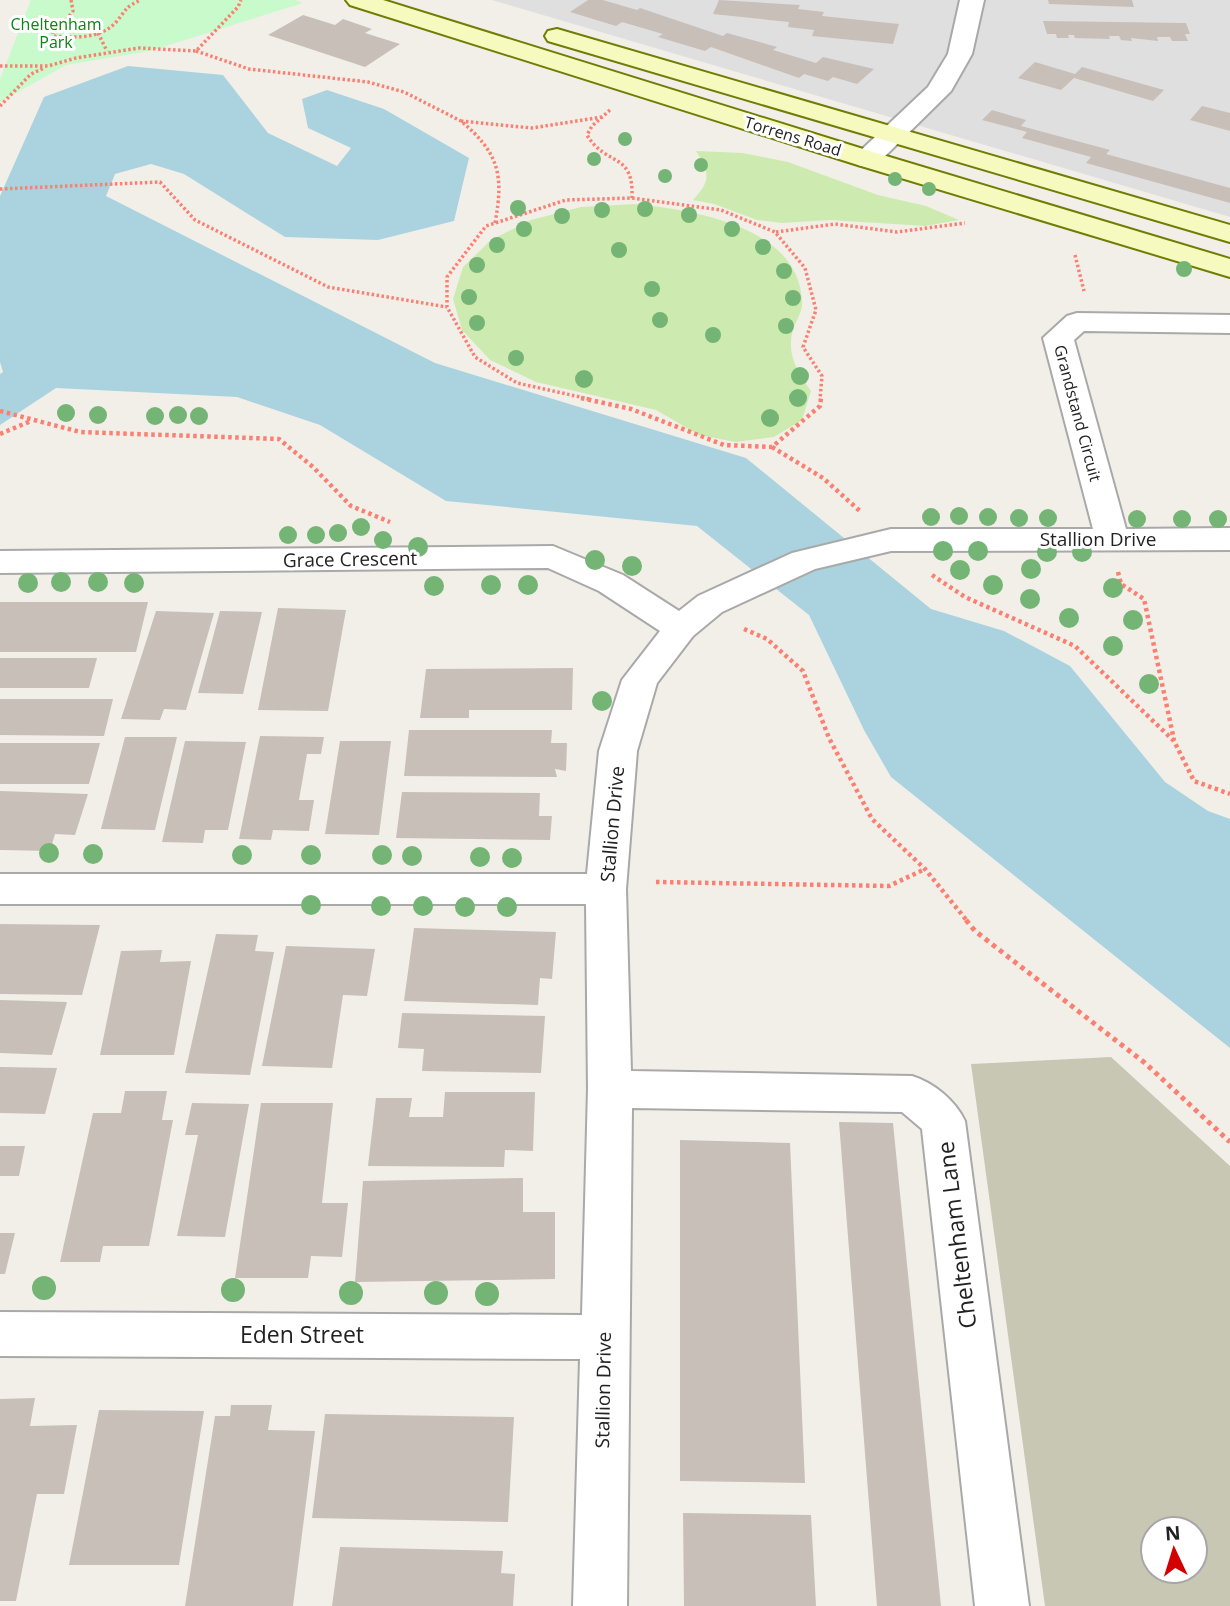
<svg xmlns="http://www.w3.org/2000/svg" width="1230" height="1606" font-family="'Open Sans',sans-serif">
  <style>
    .residential { fill: #e0dfdf }
    .construction { fill: #c7c7b4; fill-rule: evenodd }
    .grass { fill: #cdebb0 }
    .park { fill: #c8facc }
    .water { fill: #aad3df }
    .building { fill: #c7bfb8 }
    .lines { fill: none; stroke-linecap: round; stroke-linejoin: round }
    .minor-casing { stroke: #a9a9a9; stroke-width: 4 }
    .secondary-casing { stroke: #707d05; stroke-width: 4 }
    .path-far2 { stroke: #fa8072; stroke-width: 3.5; stroke-dasharray: 2.5 2.5; stroke-linecap: butt }
    .path-far1 { stroke: #fa8072; stroke-width: 4.5; stroke-dasharray: 3.5 3.5; stroke-linecap: butt }
    .path { stroke: #fa8072; stroke-width: 5; stroke-dasharray: 4.5 4.5; stroke-linecap: butt }
    .minor { fill: #fff; fill-rule: evenodd }
    .secondary { fill: #f7fabf; fill-rule: evenodd }
    .tree { fill: #74b475 }
    .labels { text-anchor: middle; stroke-width: 6; stroke-linejoin: round; paint-order: stroke }
    .far-park-label { font-size: 16px; fill: #0c8416; stroke: #fff }
    .far-street-label { font-size: 16px; fill: #222; stroke: #fff }
    .street-label { font-size: 19px; fill: #222; stroke: #fff }
    .near-street-label { font-size: 23px; fill: #222; stroke: #fff }
  </style>
  <rect width="100%" height="100%" fill="#f2efe9"/>
  <path class="residential" d="M492 0H1230V217Z"/>
  <path class="construction" d="M1111 1057 1230 1166V1606H1045L971 1064ZM1153 1529H1195V1571H1153Z"/>
  <path class="grass" d="M696 151 743 153 788 162 878 195 926 206 959 220 925 226 830 220 782 223 757 220 714 204 693 200C711 180 710 174 696 151Z
    M635 204C692 210 800 226 802 302 803 310 797 320 794 327 785 352 797 372 811 391L802 420 774 437 736 442 699 435 656 410 536 382 490 360 462 330 453 299 463 267 491 240 531 220 581 207Z"/>
  <path class="park" d="M31 0H295L303 3 150 51 66 65 0 102V79Z"/>
  <path class="water" d="M128 66 223 75 268 133 337 166 351 148 308 128 302 99 327 90 384 109 469 158 454 221 378 240 285 237 184 174 151 164 115 174 106 196 435 363 746 458 931 609 1004 631 1070 666 1165 782 1208 811 1230 819V1048L891 777 864 730 809 615 697 526 446 501 320 425 237 397 56 388 0 425V374L3 372 0 362V196L44 97Z"/>
  <path class="building" d="M588 0H603L637 10 640 8 723 36 727 33 777 47 773 50 816 63 823 57 874 69 857 84 833 77 828 81 804 74 799 78 711 47 705 51 658 37 663 34 622 22 616 26 570 12Z
    M719 0 800 5 798 9 824 12 822 16 899 24 893 44 812 36 814 30 788 27 789 22 713 14Z
    M1048 0H1132L1134 7 1049 4Z
    M303 15 335 25 343 19 372 29 365 33 400 44 365 67 268 35Z
    M1043 21 1186 23 1190 34H1185L1188 41H1172L1170 37H1157L1158 41 1131 38 1132 41 1121 40 1119 36H1109L1110 39 1075 38 1074 35H1068L1069 38H1057L1056 34H1047Z
    M1035 62 1075 74 1082 67 1164 90 1153 101 1074 78 1061 90 1018 78Z
    M1202 106 1230 113V131L1190 120Z
    M992 110 1026 120 1021 126 1110 150 1106 154 1230 188V203L1086 163 1091 157 1022 138 1027 132 982 120Z
    M0 602H148L136 652H0Z
    M278 608 346 610 328 711 258 710Z
    M156 611 214 613 186 710 164 709 160 720 121 719Z
    M220 611 262 612 243 694 198 693Z
    M0 658H97L89 688H0Z
    M573 668 572 710H469V718H420L426 669Z
    M0 699H113L104 736 0 735Z
    M409 730H552L551 743H567L566 771 555 769 557 777 404 776Z
    M260 736 324 737 321 754H307L299 800H314L309 831 273 830 271 840 239 839Z
    M125 737H177L155 830 101 829Z
    M185 741 246 742 228 830H205L203 843 162 842Z
    M340 741H391L379 835 325 834Z
    M0 743H100L89 784H0Z
    M0 791 88 794 75 835 55 834 50 851 0 850Z
    M402 792 540 793 539 816H552L550 840 396 838Z
    M0 924 100 925 82 995 0 994Z
    M414 928 556 932 552 979 540 978 538 1005 404 1001Z
    M216 934 258 935 255 951 274 952 250 1075 185 1073Z
    M286 946 375 949 367 996 343 995 332 1068 262 1066Z
    M162 950 160 962 191 961 174 1055H100L121 951Z
    M0 1000 67 1002 52 1055 0 1053Z
    M402 1013 545 1016 541 1073 422 1071 424 1049 398 1048Z
    M0 1067 57 1068 45 1114 0 1113Z
    M125 1091H167L162 1120H173L149 1246H103L100 1262H60L93 1113H121Z
    M445 1092H535L533 1151 505 1150 504 1167 368 1166 376 1098H412L409 1117H443Z
    M192 1103 249 1104 225 1237 177 1236 198 1135H185Z
    M261 1103H333L322 1203H348L342 1257 311 1256 308 1278H235Z
    M839 1122 893 1123 941 1606H877Z
    M680 1140 790 1143 805 1483 680 1481Z
    M0 1146H25L19 1176H0Z
    M523 1178V1212H555V1279L355 1282 363 1181Z
    M0 1233H15L5 1274H0Z
    M35 1398 30 1426 77 1425 64 1494H37L16 1601H0V1399Z
    M231 1405H272L268 1430 315 1431 293 1606H185L215 1416H230Z
    M99 1410 204 1411 179 1565H69Z
    M325 1414 514 1417 508 1522 312 1518Z
    M683 1513 811 1515 816 1606H684Z
    M340 1547 503 1551 501 1573 515 1574 513 1606H332Z"/>
  <g class="lines">
    <defs>
      <path id="minor" d="M960 0H984L972 54 951 91 876 165 867 167 858 165 854 159 858 153 928 87 948 54Z
        M1077 313 1230 315V333L1084 331 1074 340 1126 529 1230 528V550L891 551 815 569 722 612 693 636 657 683 637 751 626 889 631 1071 912 1076C934 1083 955 1100 965 1121L1029 1606H975L922 1129 902 1112 632 1108 627 1606H573L580 1359 0 1356V1312L582 1315 588 1089 586 904H0V874H587L599 751 622 680 660 631 599 591 548 568 0 573V551L553 546 623 575 679 611 698 596 792 553 891 529H1093L1043 338 1067 316Z"/>
      <path id="secondary" d="M346 0H383L876 153 1230 259V277L858 165 350 5Z
        M557 29 1230 225V242L548 41 545 36 548 31Z"/>
    </defs>
    <use href="#minor" class="minor-casing"/>
    <use href="#secondary" class="secondary-casing"/>
    <path class="path-far2" d="M71 0 73 11 63 24 53 31 54 36C74 38 102 39 117 21 127 9 125 7 141 0
      M98 33 107 51
      M196 51 249 69 368 82 404 92 461 121
      M0 66H48L76 58 139 48 196 51 238 7 241 0
      M0 106 31 74 44 68
      M610 110 592 126 587 135C606 167 634 151 632 198
      M0 189 160 182 195 220 328 287 447 307
      M495 223C504 175 499 153 461 121L532 128 602 117
      M776 232 835 224 897 232 965 223
      M1075 255 1084 291
      M589 399 517 383 475 357 447 307V277L486 226 566 200 632 198 721 210 775 232 805 268 816 310 803 347 822 376 820 399"/>
    <path class="path-far1" d="M581 398 631 409 724 445 772 447 820 406 821 398
      M0 411 80 432 279 439 313 467 351 506 390 522
      M0 434 31 421
      M772 447 823 478 861 512
      M1118 572 1121 584 1144 599 1174 740
      M932 575 965 597 1075 646 1174 741 1194 781 1230 794
      M744 629 767 639 803 671 829 738 872 819 925 869 968 922
      M656 882 889 886 925 869"/>
    <path class="path" d="M966 920 975 931 1145 1063 1230 1142"/>
    <use href="#minor" class="minor"/>
    <use href="#secondary" class="secondary"/>
  </g>
  <g class="tree">
    <circle cx="625" cy="139" r="7"/>
    <circle cx="594" cy="159" r="7"/>
    <circle cx="701" cy="165" r="7"/>
    <circle cx="665" cy="176" r="7"/>
    <circle cx="895" cy="179" r="7"/>
    <circle cx="929" cy="189" r="7"/>
    <circle cx="518" cy="208" r="8"/>
    <circle cx="645" cy="209" r="8"/>
    <circle cx="602" cy="210" r="8"/>
    <circle cx="689" cy="215" r="8"/>
    <circle cx="562" cy="216" r="8"/>
    <circle cx="524" cy="229" r="8"/>
    <circle cx="732" cy="229" r="8"/>
    <circle cx="497" cy="245" r="8"/>
    <circle cx="763" cy="247" r="8"/>
    <circle cx="619" cy="250" r="8"/>
    <circle cx="477" cy="265" r="8"/>
    <circle cx="1184" cy="269" r="8"/>
    <circle cx="784" cy="271" r="8"/>
    <circle cx="652" cy="289" r="8"/>
    <circle cx="469" cy="297" r="8"/>
    <circle cx="793" cy="298" r="8"/>
    <circle cx="660" cy="320" r="8"/>
    <circle cx="477" cy="323" r="8"/>
    <circle cx="786" cy="326" r="8"/>
    <circle cx="713" cy="335" r="8"/>
    <circle cx="516" cy="358" r="8"/>
    <circle cx="800" cy="376" r="9"/>
    <circle cx="584" cy="379" r="9"/>
    <circle cx="798" cy="398" r="9"/>
    <circle cx="66" cy="413" r="9"/>
    <circle cx="98" cy="415" r="9"/>
    <circle cx="178" cy="415" r="9"/>
    <circle cx="155" cy="416" r="9"/>
    <circle cx="199" cy="416" r="9"/>
    <circle cx="770" cy="418" r="9"/>
    <circle cx="959" cy="516" r="9"/>
    <circle cx="931" cy="517" r="9"/>
    <circle cx="988" cy="517" r="9"/>
    <circle cx="1019" cy="518" r="9"/>
    <circle cx="1048" cy="518" r="9"/>
    <circle cx="1137" cy="519" r="9"/>
    <circle cx="1182" cy="519" r="9"/>
    <circle cx="1218" cy="519" r="9"/>
    <circle cx="361" cy="527" r="9"/>
    <circle cx="338" cy="533" r="9"/>
    <circle cx="288" cy="535" r="9"/>
    <circle cx="316" cy="535" r="9"/>
    <circle cx="383" cy="540" r="9"/>
    <circle cx="418" cy="547" r="10"/>
    <circle cx="943" cy="551" r="10"/>
    <circle cx="978" cy="551" r="10"/>
    <circle cx="1047" cy="552" r="10"/>
    <circle cx="1082" cy="552" r="10"/>
    <circle cx="595" cy="560" r="10"/>
    <circle cx="632" cy="566" r="10"/>
    <circle cx="1031" cy="569" r="10"/>
    <circle cx="960" cy="570" r="10"/>
    <circle cx="61" cy="582" r="10"/>
    <circle cx="98" cy="582" r="10"/>
    <circle cx="28" cy="583" r="10"/>
    <circle cx="134" cy="583" r="10"/>
    <circle cx="491" cy="585" r="10"/>
    <circle cx="528" cy="585" r="10"/>
    <circle cx="993" cy="585" r="10"/>
    <circle cx="434" cy="586" r="10"/>
    <circle cx="1113" cy="588" r="10"/>
    <circle cx="1030" cy="599" r="10"/>
    <circle cx="1069" cy="618" r="10"/>
    <circle cx="1133" cy="620" r="10"/>
    <circle cx="1113" cy="646" r="10"/>
    <circle cx="1149" cy="684" r="10"/>
    <circle cx="602" cy="701" r="10"/>
    <circle cx="49" cy="853" r="10"/>
    <circle cx="93" cy="854" r="10"/>
    <circle cx="242" cy="855" r="10"/>
    <circle cx="311" cy="855" r="10"/>
    <circle cx="382" cy="855" r="10"/>
    <circle cx="412" cy="856" r="10"/>
    <circle cx="480" cy="857" r="10"/>
    <circle cx="512" cy="858" r="10"/>
    <circle cx="311" cy="905" r="10"/>
    <circle cx="381" cy="906" r="10"/>
    <circle cx="423" cy="906" r="10"/>
    <circle cx="465" cy="907" r="10"/>
    <circle cx="507" cy="907" r="10"/>
    <circle cx="44" cy="1288" r="12"/>
    <circle cx="233" cy="1290" r="12"/>
    <circle cx="351" cy="1293" r="12"/>
    <circle cx="436" cy="1293" r="12"/>
    <circle cx="487" cy="1294" r="12"/>
  </g>
  <g class="labels">
    <g class="far-park-label">
      <text x="56" y="30">Cheltenham<tspan x="56" dy="18">Park</tspan></text>
    </g>
    <g class="far-street-label">
      <text transform="translate(793 136) rotate(17)" y="6">Torrens Road</text>
      <text transform="translate(1078 413) rotate(75)" y="6">Grandstand Circuit</text>
    </g>
    <g class="street-label">
      <text x="1098" y="546">Stallion Drive</text>
      <text transform="translate(350 559) rotate(-1)" y="7">Grace Crescent</text>
      <text transform="translate(612 824) rotate(-85)" y="7">Stallion Drive</text>
      <text transform="translate(603 1390) rotate(-89)" y="7">Stallion Drive</text>
    </g>
    <g class="near-street-label">
      <text transform="translate(957 1235) rotate(-97)" y="8">Cheltenham Lane</text>
      <text x="302" y="1343">Eden Street</text>
    </g>
  </g>
  <g transform="translate(1174 1550) rotate(356)"><circle r="33" fill="#ffffff" stroke="#a7a7a7" stroke-width="2"/>
  <path d="M0-5L12 26L0 18L-12 26Z" fill="#d40000"/>
  <text y="-10" font-size="19" font-weight="bold" text-anchor="middle" fill="#222222">N</text>
  </g>
</svg>
